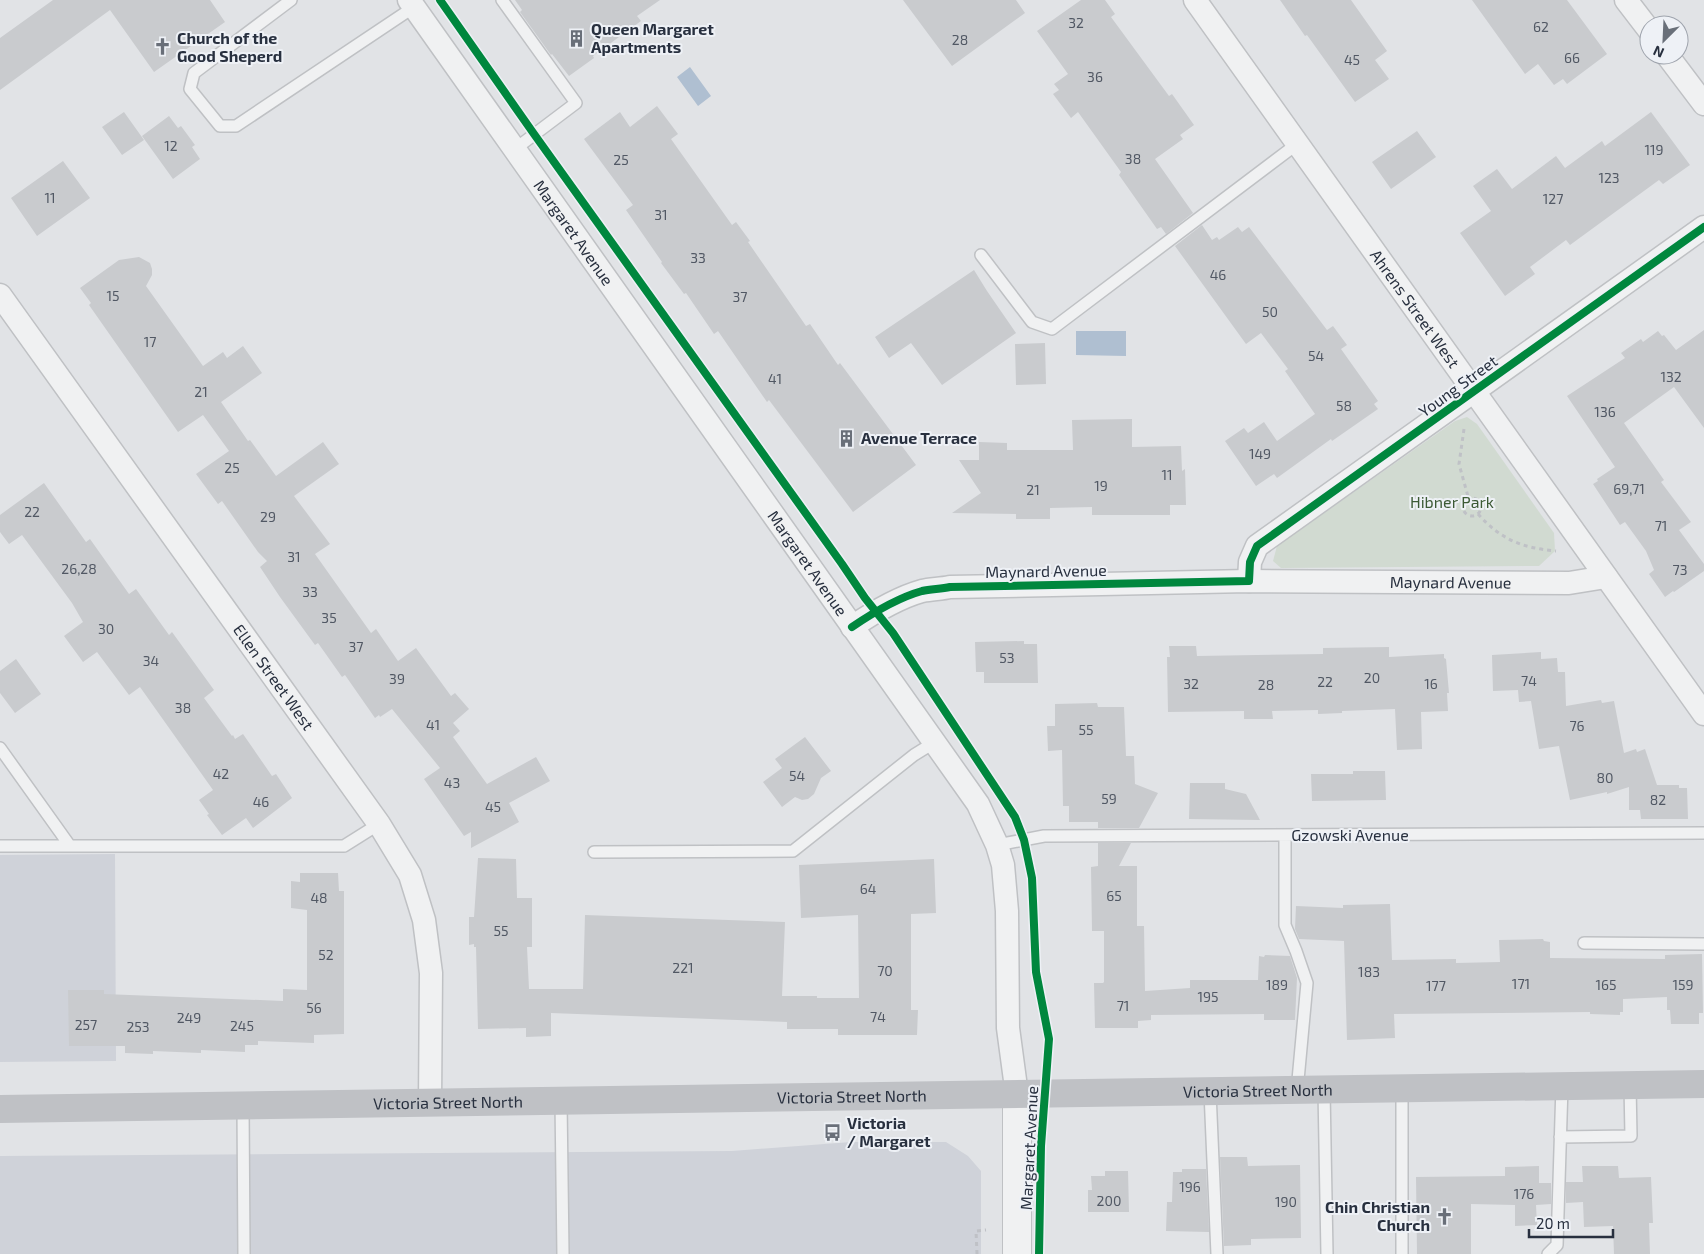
<svg xmlns="http://www.w3.org/2000/svg" width="1704" height="1254" font-family="'Exo 2',sans-serif">
  <style>
    .built { fill: #cfd2d9 }
    .green { fill: #d1dad1 }
    .water { fill: #afbfd1 }
    .building { fill: #c9cbce }
    .lines { fill: none; stroke-linecap: round; stroke-linejoin: round }
    .service-casing { stroke: #bfc1c4; stroke-width: 14 }
    .minor-casing { stroke: #bfc1c4; stroke-width: 25 }
    .tertiary-casing { stroke: #bfc1c4; stroke-width: 30 }
    .path { stroke: #bfc1c6; stroke-width: 3; stroke-dasharray: 4 4; stroke-linecap: butt }
    .service { stroke: #f0f1f2; stroke-width: 11 }
    .minor { stroke: #f0f1f2; stroke-width: 22 }
    .tertiary { stroke: #f0f1f2; stroke-width: 28 }
    .secondary { stroke: #bfc1c5; stroke-width: 28 }
    .cycleway-casing { stroke: #eef1f6; stroke-width: 11 }
    .cycleway { stroke: #00873e; stroke-width: 8 }
    .labels { text-anchor: middle; stroke-width: 4; stroke-linejoin: round; paint-order: stroke }
    .number-label { font-size: 14px; fill: #515864 }
    .poi-label { font-size: 16px; font-weight: bold; fill: #28303f; stroke: #eef1f6; text-anchor: start }
    .street-label { font-size: 16px; fill: #28303f; stroke: #eef1f6 }
    .park-label { font-size: 16px; fill: #3c5a35; stroke: #eef1f6 }
  </style>
  <rect width="100%" height="100%" fill="#e1e3e6"/>
  <path class="built" d="M115 854 116 1061 0 1062V855Z
    M851 1142H946L968 1156 981 1171V1254H0V1156L732 1151Z"/>
  <path class="green" d="M1467 417 1477 424 1554 533 1555 551 1539 566 1281 568 1273 561 1277 546 1455 421Z"/>
  <path class="water" d="M690 67 711 96 698 106 677 77Z
    M1076 331H1126V356L1076 355Z"/>
  <path class="building" d="M53 0H210L225 22 154 72 110 10 0 90V38Z
    M515 0H660L637 16 641 21 593 56 594 58 569 76 552 54 551 55 520 12 522 10Z
    M903 0H1016L1025 13 952 66Z
    M1081 0H1105L1115 14 1111 17 1169 96 1172 94 1194 125 1180 135 1183 139 1155 159 1193 213 1166 234 1161 227 1157 229 1119 175 1121 172 1078 112 1071 118 1053 94 1059 90 1054 84 1068 74 1037 31Z
    M1280 0H1351L1387 51 1375 60 1389 79 1355 102 1307 35 1305 36Z
    M1472 0H1567L1607 54 1567 84 1563 79 1554 85 1538 64 1525 74Z
    M657 106 678 134 671 139 732 225 736 222 750 241 748 242 806 326 810 324 838 365 840 363 916 465 853 512 769 400 767 402 718 331 714 334 686 293 684 294 661 263 662 262 626 210 633 205 584 139 620 112 630 127Z
    M124 112 144 140 122 155 102 127Z
    M1651 112 1690 165 1663 184 1659 180 1570 245 1566 240 1530 267 1535 274 1505 296 1460 233 1491 211 1473 186 1497 169 1512 189 1556 156 1565 168 1602 141 1605 146Z
    M169 116 178 128 181 126 195 145 192 147 200 159 173 179 142 136Z
    M1417 131 1436 157 1391 189 1372 162Z
    M63 161 90 198 37 236 11 198Z
    M1202 225 1212 240 1217 237 1219 240 1238 227 1242 232 1249 227 1327 330 1333 326 1347 345 1341 349 1378 401 1374 404 1378 409 1332 441 1331 439 1277 478 1274 474 1256 486 1225 441 1244 428 1248 433 1264 422 1277 441 1315 414 1285 371 1288 369 1261 333 1246 344 1175 246Z
    M139 257 150 263 152 269V275L146 286 203 366 223 352 227 358 243 346 262 373 221 402 248 441 250 440 276 476 323 442 339 464 294 496 330 544 315 554 371 633 376 629 398 661 416 648 451 696 455 693 469 709 453 723 460 731 453 737 487 784 536 757 550 781 509 803 519 822 471 848V832L464 836 424 779 440 768 392 709 380 717 379 715 375 718 345 675 342 677 318 643 315 645 280 597 260 567 267 561 258 552 222 501 218 504 196 474 229 451 203 415 178 432 89 305 91 303 80 288 119 260Z
    M974 270 987 291 1016 333 942 385 911 343 889 358 875 337Z
    M1704 330V428L1674 387 1624 423 1664 480 1661 482 1691 522 1679 530 1704 564V571L1674 592 1673 591 1665 597 1649 574 1654 570 1646 551 1625 522 1620 525 1593 484 1598 481 1597 479 1615 467 1567 396 1625 358 1621 353 1641 339 1643 342 1658 331 1662 336 1664 335 1676 350Z
    M1045 343 1046 384 1016 385 1015 344Z
    M1132 419V447L1181 446 1182 471 1185 469 1186 505H1170V515H1092V507L1050 508V519H1016V514L952 513 981 493 959 460H979V442L1007 443V450H1073L1072 420Z
    M44 483 86 542 90 539 129 594 136 589 169 635 172 632 214 690 204 698 232 736 233 735 235 739 243 734 272 776 276 774 292 798 253 828 246 818 222 835 207 815 209 814 199 800 213 790 140 687 129 695 97 652 83 662 64 636 83 622 72 603 22 535 9 544 0 532V515Z
    M1024 641V644H1037L1038 683H984V672H976L975 642Z
    M1169 646H1196L1197 656 1323 654V648L1389 647V657L1444 654V658L1446 659 1449 693H1447L1448 711 1421 712 1422 749 1397 750 1395 709 1342 711V713L1318 714V710L1272 711 1273 719H1244V711L1168 712 1167 657H1170Z
    M1541 652V659L1557 658 1558 672H1565L1566 706 1601 700 1602 703 1614 701 1624 753 1636 749 1637 752 1645 749 1657 785H1679V788H1687L1688 819H1641L1640 810H1629V787L1607 794V792L1570 800 1559 746 1539 749 1531 701 1519 702 1518 690 1493 691 1492 655Z
    M16 659 41 694 15 713 0 693V671Z
    M1097 703 1098 707H1124L1126 756H1134L1135 784 1158 793 1139 828H1098V822H1069V806H1063L1062 750 1048 751 1047 726H1055V704Z
    M805 737 831 771 821 778 814 794 808 799 802 800 795 797 782 807 763 782 782 768 775 759Z
    M1353 771H1385L1386 800 1312 801 1311 774H1353Z
    M1190 783H1225V789L1246 794 1260 820 1189 819Z
    M1098 843H1131L1119 866H1137V926H1144L1145 991 1190 988V980H1258L1259 956 1264 957 1265 955 1290 956 1297 978 1295 1020H1264V1014L1151 1015V1020L1138 1021V1028H1095L1094 983H1103L1104 982V931H1092L1091 867 1098 866Z
    M478 858 516 859 517 898H532V947H527L529 989H583L585 915 785 922 782 996H817V998H859L858 915 801 918 799 865 934 859 936 913 911 914V1010H918L917 1035H838V1029H787V1022L551 1013V1036L526 1037V1028L478 1029 476 947H474V944L469 945V917H474Z
    M300 873H338L339 891H344V1034L314 1035V1043L258 1041V1045H245V1052L201 1050V1053L153 1051V1054L125 1053V1046H69L68 990H104V994L283 1001V989L307 990V910L291 908V881L300 882Z
    M1390 904 1392 960 1456 959V963L1500 962 1499 940 1543 939 1544 941 1550 942V958L1665 959V955L1702 954 1703 1013H1699V1024H1671L1670 1010H1667V997L1623 999V1012H1620V1015L1590 1014V1012L1394 1014 1395 1038 1347 1040 1344 941 1299 939 1295 929 1296 906 1343 908V905Z
    M1220 1157H1247L1248 1166 1300 1165 1301 1238 1251 1239V1245L1224 1246Z
    M1539 1166V1183H1551V1204L1536 1205 1537 1225 1515 1226V1205L1471 1204V1254H1417L1416 1177 1505 1176V1167Z
    M1582 1166H1618L1619 1178 1651 1177 1653 1223H1649L1650 1254H1614L1613 1226 1584 1227 1583 1202 1566 1203V1182H1583Z
    M1182 1169H1206L1209 1232 1166 1231 1167 1202H1172L1173 1172H1182Z
    M1105 1171H1128L1129 1212H1088V1190H1092L1091 1176H1105Z"/>
  <g class="lines">
    <defs>
      <path id="service" d="M291 0 194 73 190 89 220 126H236L417 5
        M502 0 576 103 515 149
        M981 255 1032 322 1052 329 1297 144
        M0 748 70 846
        M1285 835V925L1296 951 1307 983 1297 1091
        M997 845 1044 836 1704 833
        M0 846H344L379 824
        M594 852 793 851 914 755 935 742
        M1584 943 1704 944
        M1324 1090 1327 1254
        M1210 1092 1217 1254
        M561 1101 563 1254
        M243 1105 244 1254
        M1560 1137 1631 1136 1630 1085
        M1402 1254V1089
        M1548 1254 1557 1245 1562 1086"/>
      <g id="minor">
        <path id="s1" d="M409 0 978 804 997 845 1003 865 1007 911 1008 1028 1017 1095"/>
        <path id="s2" d="M1195 0 1704 714"/>
        <path d="M1626 0 1649 30"/>
        <path d="M1667 55 1704 104"/>
        <path id="s3" d="M0 295 379 824 410 875 424 920 431 973 430 1103"/>
        <path d="M1249 581 1250 562 1257 546 1704 227"/>
        <path id="s4" d="M852 627C874 612 897 598 922 591 931 589 941 589 950 587L1249 581 1569 583 1606 577"/>
      </g>
      <path id="tertiary" d="M1017 1254V1095"/>
    </defs>
    <use href="#service" class="service-casing"/>
    <use href="#minor" class="minor-casing"/>
    <use href="#tertiary" class="tertiary-casing"/>
    <path class="path" d="M1464 429 1459 464 1469 500
      M1463 507a9 9 0 1 1 18 0a9 9 0 1 1-18 0Z
      M1478 514C1501 540 1523 548 1556 551
      M977 1254 976 1231 986 1230"/>
    <use href="#service" class="service"/>
    <use href="#minor" class="minor"/>
    <use href="#tertiary" class="tertiary"/>
    <path class="secondary" id="s5" d="M0 1109 1704 1084"/>
    <defs>
      <path id="cycleway" d="M440 0 534 134 842 564 865 598 893 633 1015 817 1024 840 1032 878 1036 972 1049 1039 1041 1146 1039 1254
        M852 627C874 612 897 598 922 591 931 589 941 589 950 587L1249 581 1250 562 1257 546 1704 227"/>
    </defs>
    <use href="#cycleway" class="cycleway-casing"/>
    <use href="#cycleway" class="cycleway"/>
  </g>
  <defs>
    <symbol id="building-bare" viewBox="-9 -9 18 18"><path d="M-4-6H4V6H1V3H-1V6H-4ZM-2.5-4.3h1.7v1.8h-1.7ZM.8-4.3h1.7v1.8H.8ZM-2.5-1h1.7V.8h-1.7ZM.8-1h1.7V.8H.8Z" fill="#696f79" stroke="#eef1f6" stroke-width="2.5" paint-order="stroke"/></symbol>
    <symbol id="church-bare" viewBox="-9 -9 18 18"><path d="M-1.2-6h2.4v3.5h3.3v2.4h-3.3V6h-2.4V-.1h-3.3v-2.4h3.3Z" fill="#696f79" stroke="#eef1f6" stroke-width="2.5" paint-order="stroke"/></symbol>
    <symbol id="bus-bare" viewBox="-9 -9 18 18"><path d="M-5-6H5V4H4V6H2V4H-2V6H-4V4H-5ZM-3.5-4V0h7V-4ZM-3.5 1.2v1.5H-2V1.2ZM2 1.2v1.5H3.5V1.2Z" fill="#696f79" stroke="#eef1f6" stroke-width="2.5" paint-order="stroke"/></symbol>
  </defs>
  <g fill-rule="evenodd">
    <use href="#building-bare" x="564" y="26" width="25" height="25"/>
    <use href="#church-bare" x="150" y="34" width="25" height="25"/>
    <use href="#building-bare" x="834" y="426" width="25" height="25"/>
    <use href="#bus-bare" x="820" y="1120" width="25" height="25"/>
    <use href="#church-bare" x="1432" y="1204" width="25" height="25"/>
  </g>
  <g class="labels">
    <g class="number-label">
      <text x="1076" y="28">32</text>
      <text x="1541" y="32">62</text>
      <text x="960" y="45">28</text>
      <text x="1572" y="63">66</text>
      <text x="1352" y="65">45</text>
      <text x="1095" y="82">36</text>
      <text x="171" y="151">12</text>
      <text x="1654" y="155">119</text>
      <text x="1133" y="164">38</text>
      <text x="621" y="165">25</text>
      <text x="1609" y="183">123</text>
      <text x="50" y="203">11</text>
      <text x="1553" y="204">127</text>
      <text x="661" y="220">31</text>
      <text x="698" y="263">33</text>
      <text x="1218" y="280">46</text>
      <text x="113" y="301">15</text>
      <text x="740" y="302">37</text>
      <text x="1270" y="317">50</text>
      <text x="150" y="347">17</text>
      <text x="1316" y="361">54</text>
      <text x="1671" y="382">132</text>
      <text x="775" y="384">41</text>
      <text x="201" y="397">21</text>
      <text x="1344" y="411">58</text>
      <text x="1605" y="417">136</text>
      <text x="1260" y="459">149</text>
      <text x="232" y="473">25</text>
      <text x="1167" y="480">11</text>
      <text x="1101" y="491">19</text>
      <text x="1629" y="494">69,71</text>
      <text x="1033" y="495">21</text>
      <text x="32" y="517">22</text>
      <text x="268" y="522">29</text>
      <text x="1661" y="531">71</text>
      <text x="294" y="562">31</text>
      <text x="79" y="574">26,28</text>
      <text x="1680" y="575">73</text>
      <text x="310" y="597">33</text>
      <text x="329" y="623">35</text>
      <text x="106" y="634">30</text>
      <text x="356" y="652">37</text>
      <text x="1007" y="663">53</text>
      <text x="151" y="666">34</text>
      <text x="1372" y="683">20</text>
      <text x="397" y="684">39</text>
      <text x="1529" y="686">74</text>
      <text x="1325" y="687">22</text>
      <text x="1191" y="689">32</text>
      <text x="1431" y="689">16</text>
      <text x="1266" y="690">28</text>
      <text x="183" y="713">38</text>
      <text x="433" y="730">41</text>
      <text x="1577" y="731">76</text>
      <text x="1086" y="735">55</text>
      <text x="221" y="779">42</text>
      <text x="797" y="781">54</text>
      <text x="1605" y="783">80</text>
      <text x="452" y="788">43</text>
      <text x="1109" y="804">59</text>
      <text x="1658" y="805">82</text>
      <text x="261" y="807">46</text>
      <text x="493" y="812">45</text>
      <text x="868" y="894">64</text>
      <text x="1114" y="901">65</text>
      <text x="319" y="903">48</text>
      <text x="501" y="936">55</text>
      <text x="326" y="960">52</text>
      <text x="683" y="973">221</text>
      <text x="885" y="976">70</text>
      <text x="1369" y="977">183</text>
      <text x="1521" y="989">171</text>
      <text x="1277" y="990">189</text>
      <text x="1606" y="990">165</text>
      <text x="1683" y="990">159</text>
      <text x="1436" y="991">177</text>
      <text x="1208" y="1002">195</text>
      <text x="1123" y="1011">71</text>
      <text x="314" y="1013">56</text>
      <text x="878" y="1022">74</text>
      <text x="189" y="1023">249</text>
      <text x="86" y="1030">257</text>
      <text x="242" y="1031">245</text>
      <text x="138" y="1032">253</text>
      <text x="1190" y="1192">196</text>
      <text x="1524" y="1199">176</text>
      <text x="1109" y="1206">200</text>
      <text x="1286" y="1207">190</text>
    </g>
    <g class="poi-label">
      <text x="591" y="35">Queen Margaret<tspan x="591" dy="18">Apartments</tspan></text>
      <text x="177" y="44">Church of the<tspan x="177" dy="18">Good Sheperd</tspan></text>
      <text x="861" y="444">Avenue Terrace</text>
      <text x="847" y="1129">Victoria<tspan x="847" dy="18">/ Margaret</tspan></text>
      <text x="1430" y="1213" text-anchor="end">Chin Christian<tspan x="1430" dy="18">Church</tspan></text>
    </g>
    <g class="street-label">
      <text dy="6" stroke="none"><textPath href="#s1" startOffset="285">Margaret Avenue</textPath></text>
      <text dy="6" stroke="none"><textPath href="#s2" startOffset="379">Ahrens Street West</textPath></text>
      <text transform="translate(1458 386) rotate(-36)" y="6">Young Street</text>
      <text dy="6" stroke="none"><textPath href="#s1" startOffset="690">Margaret Avenue</textPath></text>
      <text transform="translate(1046 571) rotate(-1)" y="6">Maynard Avenue</text>
      <text dy="6" stroke="none"><textPath href="#s4" startOffset="608">Maynard Avenue</textPath></text>
      <text dy="6" stroke="none"><textPath href="#s3" startOffset="470">Ellen Street West</textPath></text>
      <text x="1350" y="841">Gzowski Avenue</text>
      <text dy="6" stroke="none"><textPath href="#s5" startOffset="1258">Victoria Street North</textPath></text>
      <text dy="6" stroke="none"><textPath href="#s5" startOffset="852">Victoria Street North</textPath></text>
      <text dy="6" stroke="none"><textPath href="#s5" startOffset="448">Victoria Street North</textPath></text>
      <text transform="translate(1029 1148) rotate(-87)" y="6">Margaret Avenue</text>
    </g>
    <g class="park-label">
      <text x="1452" y="508">Hibner Park</text>
    </g>
  </g>
  <g transform="translate(1664 40) rotate(204)"><circle r="24" fill="#eef1f6" stroke="#9fa4ad"/>
  <path d="M0-4L9 19L0 12L-9 19Z" fill="#696f79"/>
  <text y="-8" font-size="14" font-weight="bold" text-anchor="middle" fill="#28303f">N</text>
  </g>
  <path d="M1529 1229v8h84v-8" fill="none" stroke="#28303f" stroke-width="2.5"/>
  <text x="1536" y="1229" font-size="15" fill="#28303f" stroke="#eef1f6" stroke-width="4" paint-order="stroke">20 m</text>
</svg>
